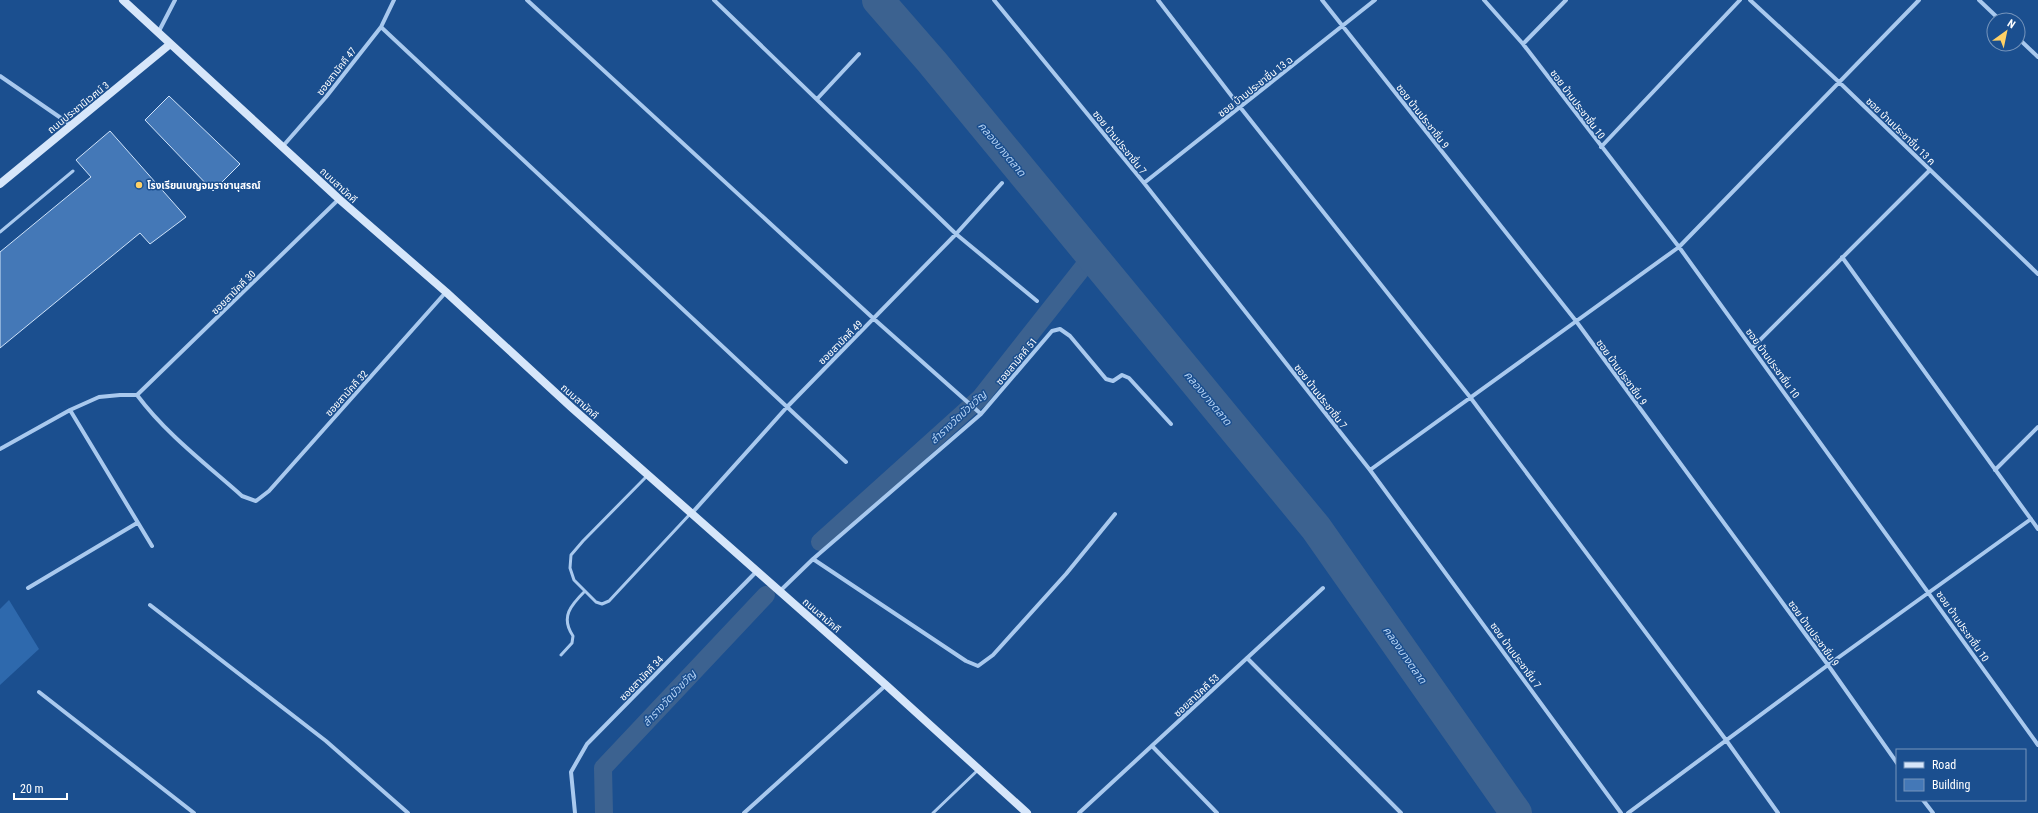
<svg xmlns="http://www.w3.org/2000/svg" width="2038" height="813" font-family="'Roboto Condensed','Noto Sans Thai',sans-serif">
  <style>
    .green { fill: #2e69ad }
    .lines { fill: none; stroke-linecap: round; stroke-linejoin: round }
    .canal { stroke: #3c6290; stroke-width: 18 }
    .river { stroke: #3c6290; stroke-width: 32 }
    .building { fill: #4478b7; stroke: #cfe3fa }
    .lane { stroke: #a9c9ee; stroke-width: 3 }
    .street { stroke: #a9c9ee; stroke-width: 4 }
    .secondary { stroke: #d6e6fa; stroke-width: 8 }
    .poi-dot { fill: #ffd166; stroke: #1b4f8f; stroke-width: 1.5 }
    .labels { text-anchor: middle; stroke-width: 3; stroke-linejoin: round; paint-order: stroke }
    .street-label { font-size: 10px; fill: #fff; stroke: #1b4f8f }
    .poi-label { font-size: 10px; font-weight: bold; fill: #fff; stroke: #1b4f8f; text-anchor: start }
    .water-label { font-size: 11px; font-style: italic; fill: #b5d3f5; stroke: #1b4f8f }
  </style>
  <rect width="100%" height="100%" fill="#1b4f8f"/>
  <path class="green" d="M9 600 39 649 0 685V609Z"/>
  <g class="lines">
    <path class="canal" d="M820 542 980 398 1092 256
      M604 813 603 768 766 595"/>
    <path class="river" d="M878 0 932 62 1316 528 1516 813"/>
  </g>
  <path class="building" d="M169 96 240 164 213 191 145 120Z
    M110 131 186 217 150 244 140 233 0 348V252L91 177 76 160Z"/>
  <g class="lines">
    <path class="lane" d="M0 232 73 171
      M647 476 583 541 571 555 570 568 574 580 596 602 602 604 609 601 691 513
      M561 655 572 643 573 636C560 617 571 605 585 591
      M933 813 979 769"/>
    <path class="street" d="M527 0 874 319 981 414
      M714 0 956 234 1037 301
      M994 0 1144 183 1370 470 1621 813
      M1158 0 1240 107 1470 397 1726 740 1778 813
      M1322 0 1576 321 1828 665 1897 763
      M1484 0 1523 44 1679 247 2038 745
      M1750 0 1840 83 2038 274
      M1979 0 2000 20
      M381 27 846 462
      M158 33 175 0
      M2018 38 2038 57
      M1523 44 1566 0
      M0 76 71 125
      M817 99 859 54
      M283 146 326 97 381 27 394 0
      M1601 147 1740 0
      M1144 183 1375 0
      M1842 257 2038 529
      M1752 348 1930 170
      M137 395C166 434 206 464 242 496L256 501 269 491 446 292
      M137 395 339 199
      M70 410 152 546
      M0 449 70 410 99 397 120 395H137
      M1370 470 1679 247 1919 0
      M1995 470 2038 427
      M692 513 787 407 956 234 1002 183
      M813 559 966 661 978 666 993 655 1066 574 1115 514
      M28 588 137 523
      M780 591 813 559 981 414 1052 331 1060 329 1070 336 1106 379 1113 381 1122 375 1129 378 1171 424
      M150 605 326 741 408 813
      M1247 658 1401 813
      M39 692 194 813
      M1153 747 1217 813
      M1923 800 1933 813
      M575 813 571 772 587 744 757 571
      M744 813 886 685
      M1079 813 1323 588
      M1628 813 1828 665 2031 519"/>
    <path class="secondary" d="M123 0 339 199 446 292 571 407 886 685 1027 813
      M0 184 169 45"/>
  </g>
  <circle class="poi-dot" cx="139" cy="185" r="4"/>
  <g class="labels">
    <g class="street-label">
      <text transform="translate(336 71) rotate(-52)" y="4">ซอยสามัคคี 47</text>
      <text transform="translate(1255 86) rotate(-38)" y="4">ซอย บ้านประชาชื่น 13 ฉ</text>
      <text transform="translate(1578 104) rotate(53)" y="4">ซอย บ้านประชาชื่น 10</text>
      <text transform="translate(78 107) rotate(-39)" y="4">ถนนประชานิเวศน์ 3</text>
      <text transform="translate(1423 116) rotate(52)" y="4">ซอย บ้านประชาชื่น 9</text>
      <text transform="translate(1901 131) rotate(44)" y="4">ซอย บ้านประชาชื่น 13 ค</text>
      <text transform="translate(1120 142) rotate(51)" y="4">ซอย บ้านประชาชื่น 7</text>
      <text transform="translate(339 185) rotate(43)" y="4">ถนนสามัคคี</text>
      <text transform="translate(233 292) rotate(-45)" y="4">ซอยสามัคคี 30</text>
      <text transform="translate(840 342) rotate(-45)" y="4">ซอยสามัคคี 49</text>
      <text transform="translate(1016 361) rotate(-50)" y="4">ซอยสามัคคี 51</text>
      <text transform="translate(1773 363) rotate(54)" y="4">ซอย บ้านประชาชื่น 10</text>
      <text transform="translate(1622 372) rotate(54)" y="4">ซอย บ้านประชาชื่น 9</text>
      <text transform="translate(346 393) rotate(-48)" y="4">ซอยสามัคคี 32</text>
      <text transform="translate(1321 396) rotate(52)" y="4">ซอย บ้านประชาชื่น 7</text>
      <text transform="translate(580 401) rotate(42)" y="4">ถนนสามัคคี</text>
      <text transform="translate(822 615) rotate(41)" y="4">ถนนสามัคคี</text>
      <text transform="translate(1963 626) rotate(55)" y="4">ซอย บ้านประชาชื่น 10</text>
      <text transform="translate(1814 633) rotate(54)" y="4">ซอย บ้านประชาชื่น 9</text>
      <text transform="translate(1516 655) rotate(54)" y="4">ซอย บ้านประชาชื่น 7</text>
      <text transform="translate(641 678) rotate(-46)" y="4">ซอยสามัคคี 34</text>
      <text transform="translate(1196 695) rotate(-43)" y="4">ซอยสามัคคี 53</text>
    </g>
    <g class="poi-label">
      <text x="147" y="189">โรงเรียนเบญจมราชานุสรณ์</text>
    </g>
    <g class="water-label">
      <text transform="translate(1002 149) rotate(50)" y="4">คลองบางตลาด</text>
      <text transform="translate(1208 398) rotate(50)" y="4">คลองบางตลาด</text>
      <text transform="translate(958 417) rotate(-43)" y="4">ลำรางวัดบัวขวัญ</text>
      <text transform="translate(1405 655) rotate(55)" y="4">คลองบางตลาด</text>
      <text transform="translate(669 698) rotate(-47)" y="4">ลำรางวัดบัวขวัญ</text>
    </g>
  </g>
  <rect x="1896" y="749" width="130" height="52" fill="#1b4f8f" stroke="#7695bc"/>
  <rect x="1904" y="762" width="20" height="6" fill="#d6e6fa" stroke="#7695bc"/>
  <text x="1932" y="769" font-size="12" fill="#ffffff">Road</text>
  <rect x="1904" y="779" width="20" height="12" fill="#4478b7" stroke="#7695bc"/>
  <text x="1932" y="789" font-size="12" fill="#ffffff">Building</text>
  <g transform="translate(2006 32) rotate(33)"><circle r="19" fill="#1b4f8f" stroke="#7695bc"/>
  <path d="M0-3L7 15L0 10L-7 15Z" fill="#ffd166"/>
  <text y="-6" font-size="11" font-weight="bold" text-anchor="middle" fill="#ffffff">N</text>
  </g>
  <path d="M14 793v6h53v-6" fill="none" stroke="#ffffff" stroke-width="2"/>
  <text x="20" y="793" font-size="12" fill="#ffffff" stroke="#1b4f8f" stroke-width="3" paint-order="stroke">20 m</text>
</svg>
